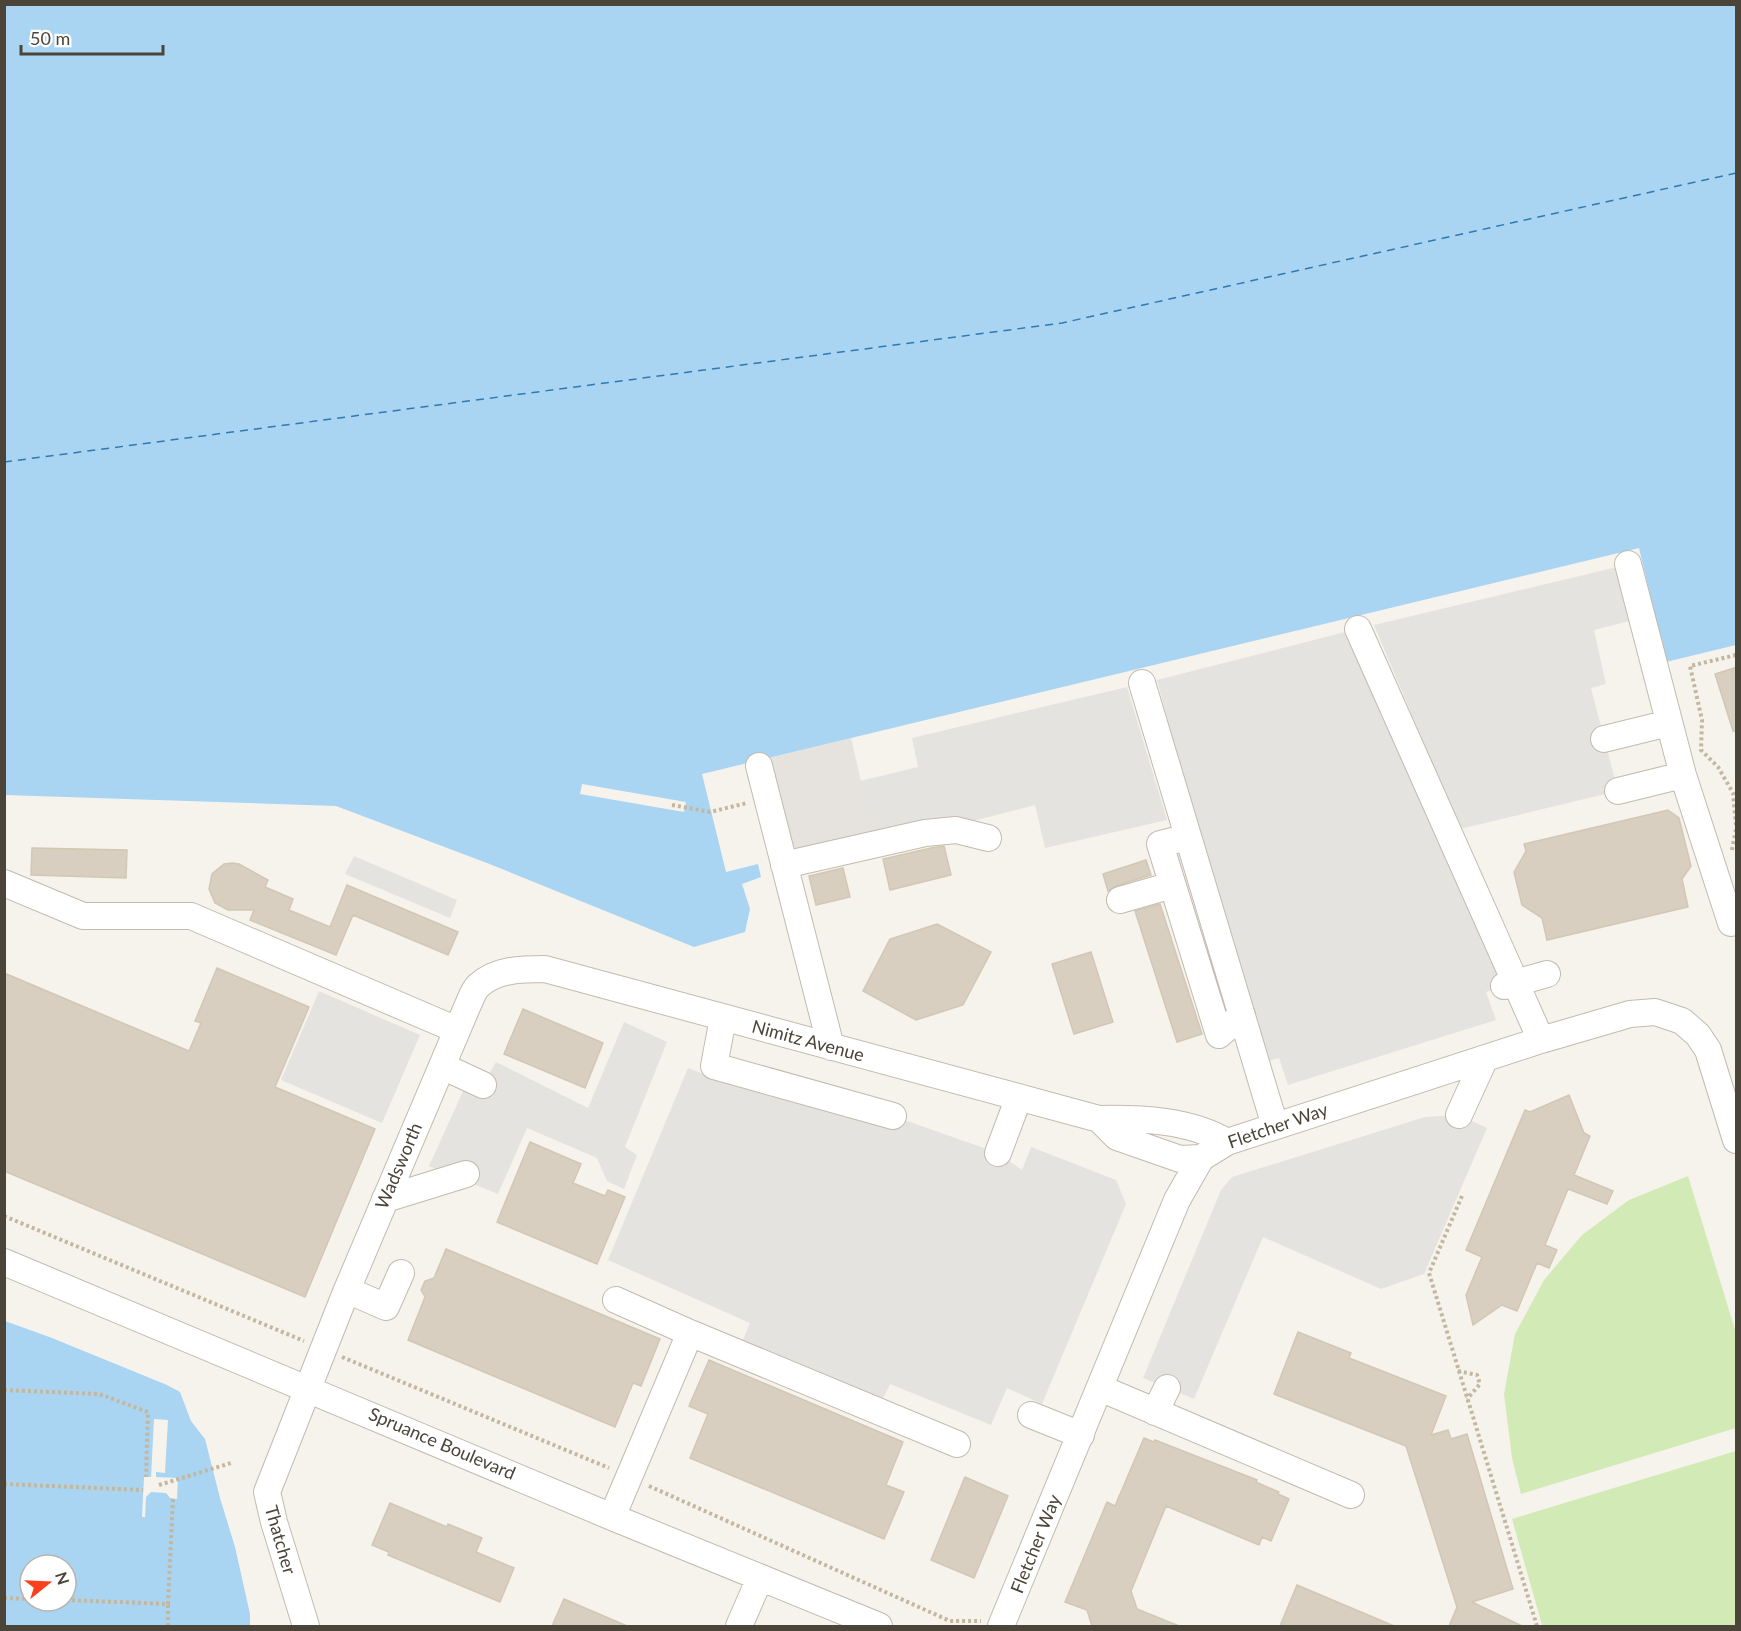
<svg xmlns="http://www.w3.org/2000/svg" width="1741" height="1631" font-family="Lato,sans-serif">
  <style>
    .industrial { fill: #e6e2dd }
    .green { fill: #d2eab5 }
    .parking { fill: #e5e3e0 }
    .water { fill: #a9d4f2; fill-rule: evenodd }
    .pier { fill: #f6f3ec }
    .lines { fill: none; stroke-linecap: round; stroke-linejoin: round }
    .ferry { stroke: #2e7ab2; stroke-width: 1.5; stroke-dasharray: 8 6; stroke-linecap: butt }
    .building { fill: #d8cfc1; stroke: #d3c7b4; stroke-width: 1.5 }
    .minor-casing { stroke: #c2bbae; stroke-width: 28 }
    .path { stroke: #c4b79f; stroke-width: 4; stroke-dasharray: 3 3; stroke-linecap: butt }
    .minor { stroke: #fff; stroke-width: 26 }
    .labels { text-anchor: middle; stroke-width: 4.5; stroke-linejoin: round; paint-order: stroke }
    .street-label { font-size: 18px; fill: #4b4439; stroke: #fff }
  </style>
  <rect width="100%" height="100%" fill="#f6f3ec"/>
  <path class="industrial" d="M851 738 876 846 797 869 769 758Z"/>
  <path class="green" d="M1688 1176 1736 1333V1428L1521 1494 1512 1458 1504 1394 1515 1334 1544 1280 1582 1235 1629 1200Z
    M1736 1451V1626L1542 1625 1512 1519Z"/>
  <path class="parking" d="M1617 567 1629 621 1594 630 1606 684 1591 688 1618 791 1460 829 1374 625Z
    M1349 631 1504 986 1486 992 1496 1020 1288 1085 1279 1058 1269 1061 1198 835 1157 680Z
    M1127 687 1167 820 1045 848 1035 805 876 846 860 781 918 767 912 738Z
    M354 856 457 900 450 918 345 874Z
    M319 991 420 1035 382 1123 281 1080Z
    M624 1022 667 1042 625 1147 637 1155 624 1189 607 1181 597 1158 527 1128 498 1194 429 1166 469 1078 483 1084 496 1062 588 1108Z
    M688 1068 711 1077 893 1116 998 1153 1022 1170 1031 1147 1116 1180 1126 1204 1042 1404 1007 1388 991 1425 890 1384 881 1403 742 1342 750 1323 608 1260Z
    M1459 1115 1487 1128 1424 1274 1381 1289 1263 1237 1194 1399 1143 1378 1221 1190 1232 1177 1425 1117Z"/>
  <path class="water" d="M5 5H1736V645L1666 662 1639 548 702 774 726 872 758 864 761 877 742 884 750 909 745 932 694 947 487 863 336 806 5 795Z
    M5 1321 52 1338 167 1385 180 1392 191 1421 205 1439 220 1498 235 1547 250 1614V1626H5ZM30 1565H66V1601H30Z"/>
  <path class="pier" d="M582 784 686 802 684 812 580 794Z
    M154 1419 168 1420 165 1473 156 1472V1477L178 1478 177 1499 170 1498 166 1493 151 1492 146 1497 145 1517H142L144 1477H151Z"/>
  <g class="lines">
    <path class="ferry" d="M4 462 1062 323 1736 173"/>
  </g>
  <path class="building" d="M1737 667V731H1733L1715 674Z
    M1668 810 1679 818 1691 866 1682 879 1688 907 1547 940 1542 918 1522 905 1514 872 1526 851 1524 844Z
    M944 846 951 875 890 890 883 859 931 848Z
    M32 848 127 850 126 878 31 875Z
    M1146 860 1151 875 1116 886 1108 891 1103 874Z
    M232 863 239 864 268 880 265 887 293 899 289 910 330 927 347 885 458 932 448 955 353 915 336 955 250 920 254 910H228L215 903 209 889 212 874 224 864Z
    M843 868 850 897 816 905 809 876Z
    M1160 904 1202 1034 1177 1042 1135 911Z
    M937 924 991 952 963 1005 916 1020 863 991 890 939Z
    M1091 952 1113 1022 1074 1034 1052 964Z
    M217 968 309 1007 275 1087 375 1129 305 1297 4 1171V973L189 1051 201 1023 195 1021Z
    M523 1009 603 1043 585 1088 504 1054Z
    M1569 1095 1584 1133 1590 1136 1574 1175 1613 1191 1607 1204 1568 1189 1545 1245 1557 1250 1549 1268 1537 1263 1517 1311 1502 1305 1473 1325 1466 1295 1482 1257 1466 1250 1525 1110 1530 1112Z
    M530 1142 581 1164 573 1183 605 1196 608 1190 625 1197 597 1264 497 1222Z
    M446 1249 660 1339 641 1386 633 1383 615 1427 408 1340 425 1297 421 1290 425 1281 434 1278Z
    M1298 1332 1351 1353 1349 1358 1446 1396 1431 1435 1448 1430 1451 1439 1467 1434 1513 1589 1472 1602 1522 1626H1449L1457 1607 1406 1446 1274 1394Z
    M709 1360 903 1442 886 1485 904 1492 884 1539 690 1458 708 1414 689 1406Z
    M1144 1438 1154 1442 1155 1440 1257 1480 1256 1482 1279 1492 1278 1494 1289 1499 1271 1541 1262 1537 1259 1545 1166 1506 1131 1591 1137 1609 1179 1626H1092L1087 1610 1065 1602 1107 1502 1115 1506Z
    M965 1477 1008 1496 974 1578 931 1560Z
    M390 1503 447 1527 448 1524 482 1538 476 1552 514 1568 500 1602 388 1555 389 1552 372 1545Z
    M1297 1585 1394 1626H1280Z
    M564 1599 627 1626H552Z"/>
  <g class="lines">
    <defs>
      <path id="minor" d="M1628 564 1683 775 1731 923
        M1358 629 1541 1040
        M1142 683 1275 1126
        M1604 739 1669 723
        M759 766 831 1047
        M1618 791 1683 775
        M1188 837 1160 844 1219 1035 1242 1015
        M784 865 925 833 956 830 988 838
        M4 883 83 916H191L457 1030
        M1120 900 1172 885
        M1504 986 1547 974
        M723 1018 714 1066 893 1116
        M442 1066 483 1085
        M1459 1115 1485 1058
        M1099 1119 1117 1137 1180 1159 1201 1158
        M998 1153 1019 1097
        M385 1199 466 1174
        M4 1262 612 1517 879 1626
        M347 1290 386 1307 401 1273
        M616 1300 690 1333 957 1444
        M1100 1388 1351 1495
        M1155 1412 1167 1388
        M1031 1415 1081 1435
        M612 1517 690 1333
        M306 1626 274 1522 267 1492 346 1292 467 1007C470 1001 473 991 478 986 497 969 521 969 545 969L1099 1119C1141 1118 1190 1120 1227 1142
        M739 1626 760 1578
        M1001 1626 1177 1200 1201 1158 1227 1142 1541 1040 1630 1014 1655 1012 1682 1021 1698 1035 1708 1050 1736 1140"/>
    </defs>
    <use href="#minor" class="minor-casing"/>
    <path class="path" d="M1736 655 1690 666 1702 720 1701 750 1718 767 1733 793 1736 825
      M672 805 710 812 747 803
      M1732 850 1736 829
      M1462 1196 1429 1273 1537 1626
      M4 1216 304 1341
      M342 1357 609 1468
      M1458 1371 1477 1375 1480 1384 1467 1399
      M4 1390 99 1394 148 1412 146 1477
      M4 1484 143 1490
      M159 1485 231 1463
      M649 1486 950 1621H981
      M4 1598 30 1599
      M66 1600 168 1604 173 1498
      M168 1626V1604"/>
    <use href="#minor" class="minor"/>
  </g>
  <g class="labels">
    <g class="street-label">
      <text transform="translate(808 1041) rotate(15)" y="6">Nimitz Avenue</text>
      <text transform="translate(1278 1126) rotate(-19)" y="6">Fletcher Way</text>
      <text transform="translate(399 1166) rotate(-67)" y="6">Wadsworth</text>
      <text transform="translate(442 1444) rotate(23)" y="6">Spruance Boulevard</text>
      <text transform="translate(280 1540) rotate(74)" y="6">Thatcher</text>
      <text transform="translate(1036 1544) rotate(-68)" y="6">Fletcher Way</text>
    </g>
  </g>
  <rect width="1741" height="1631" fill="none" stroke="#4b4439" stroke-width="12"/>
  <g transform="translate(48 1583) rotate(72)"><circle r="28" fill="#ffffff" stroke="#b7b4b0" stroke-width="1.5"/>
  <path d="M0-4.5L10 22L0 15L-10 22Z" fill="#fc3f1d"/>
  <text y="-9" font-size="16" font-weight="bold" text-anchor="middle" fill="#4b4439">N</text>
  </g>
  <path d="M21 45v9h142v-9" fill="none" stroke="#4b4439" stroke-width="3"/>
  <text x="30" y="45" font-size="18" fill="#4b4439" stroke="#ffffff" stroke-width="4.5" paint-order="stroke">50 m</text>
</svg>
